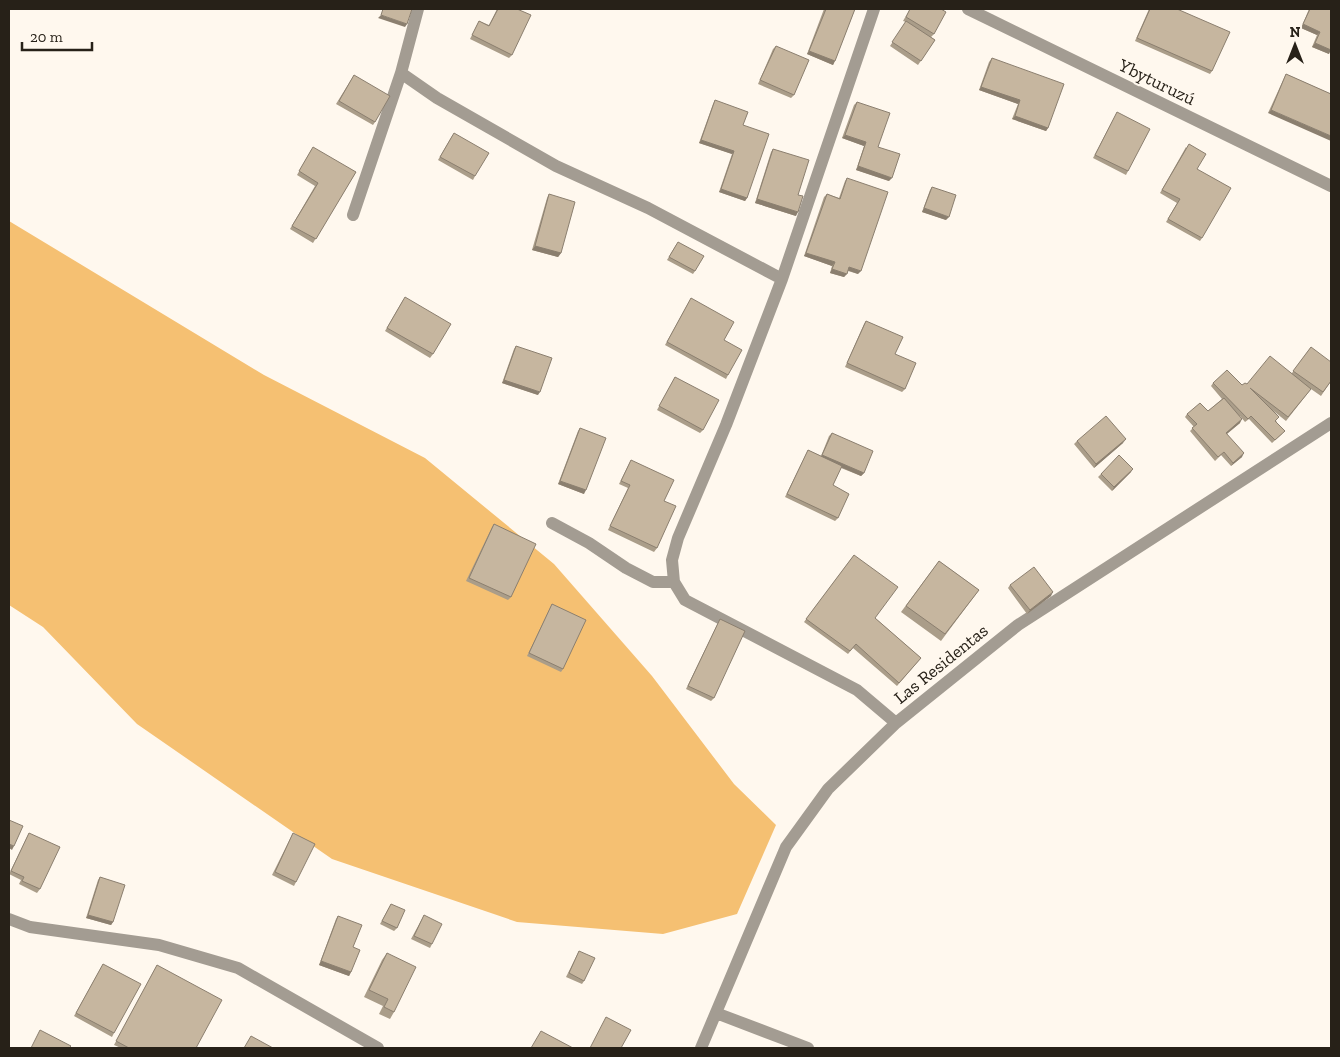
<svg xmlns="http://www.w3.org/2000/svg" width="1340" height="1057" font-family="'Zilla Slab',serif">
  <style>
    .water { fill: #f5c072 }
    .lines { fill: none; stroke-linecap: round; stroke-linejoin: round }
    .minor { stroke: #a39c92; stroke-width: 12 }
    .wall { fill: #aa9d89 }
    .shaded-wall { fill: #8b7f6f }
    .building { fill: #c6b69f; stroke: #8b7f6f }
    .labels { text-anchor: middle; stroke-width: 4; stroke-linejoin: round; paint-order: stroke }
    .street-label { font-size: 18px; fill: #272118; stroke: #fff8ee }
  </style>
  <rect width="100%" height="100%" fill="#fff8ee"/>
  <path class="water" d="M9 221 264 375 425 458 554 564 652 676 734 784 776 825 737 914 663 934 517 922 332 859 137 724 43 627 9 605Z"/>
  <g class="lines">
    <path class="minor" d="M874 9 782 279 726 425 678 538 672 560 674 582 685 600 857 690 896 723
      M968 9 1331 186
      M401 73 437 98 556 166 648 208 782 279
      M353 215 401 73 418 9
      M552 523 589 543 626 568 653 582H674
      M9 919 30 927 159 945 238 968 378 1048
      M716 1013 808 1048
      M701 1048 786 847 828 789 896 723 1018 625 1331 423"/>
  </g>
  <path class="wall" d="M497 9H517L512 55 509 58 470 39 479 21 489 25Z
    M824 9H855L833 65 807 54Z
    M910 9H941L934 34 931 37 935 40 918 65 890 46 906 22 903 21Z
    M1149 9H1177L1212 71 1210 74 1135 41Z
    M1309 9H1331L1329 54 1312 47 1317 35 1301 28Z
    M776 46 794 95 791 98 758 84 773 49Z
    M992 58 1048 128 1046 131 1012 119 1018 104 979 90 989 62Z
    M1286 74 1331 94 1268 113 1284 78Z
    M354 75 375 122 373 125 336 104Z
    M715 100 743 125 747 198 745 201 719 192 732 154 699 143 713 104Z
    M857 102 878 147 889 181 856 170 864 146 842 138 854 105Z
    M1117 112 1128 171 1126 175 1093 158Z
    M452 136 475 176 473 180 438 160Z
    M1186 147 1197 169 1202 238 1200 241 1166 222 1177 203 1160 193Z
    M773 149 796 216 755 203 771 152Z
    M311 150 356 172 313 243 290 229 315 186 297 175Z
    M847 178 858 274 848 271 844 277 830 273 832 266 804 256 824 197 827 194 839 198 845 181Z
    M932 187 946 220 922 212 930 190Z
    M549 194 561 253 558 257 532 250 547 198Z
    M676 245 695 271 693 274 667 260Z
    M691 298 724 340 728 375 726 379 665 345Z
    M403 300 433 354 430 358 385 331Z
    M866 321 895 354 905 389 902 392 845 367 864 324Z
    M516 346 538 395 502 383 514 349Z
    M1311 347 1331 381 1321 396 1311 389 1286 421 1271 409 1282 434 1272 443 1249 419 1245 422 1240 416V423L1227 434 1242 457 1231 466 1221 455 1215 461 1190 431 1194 427 1185 417 1187 414 1208 411 1222 399 1211 386 1213 383 1242 385 1292 373Z
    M675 377 703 430 700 433 657 410Z
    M580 428 584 494 558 484 578 431Z
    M832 433 864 473 861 476 841 468 833 485 838 518 835 521 785 497 808 450 821 456 829 436Z
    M1077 441 1123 443 1094 468 1074 444Z
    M631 460 664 501 657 548 654 552 608 530 628 488 619 484Z
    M1131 472 1112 491 1098 477 1101 474Z
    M494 524 511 597 508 600 466 581 492 527Z
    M854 555 875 618 921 658 897 686 853 648 848 654 804 622Z
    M939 561 979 590 941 641 901 612Z
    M1010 585 1051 596 1027 614 1008 588Z
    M552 604 563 669 561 672 527 656 550 608Z
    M720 619 714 698 711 701 686 689 718 623Z
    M29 833 40 889 37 893 19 884 21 880 9 874Z
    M293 833 296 882 294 886 272 875Z
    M100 877 113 922 111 925 86 918 98 880Z
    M391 904 397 928 394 931 380 924Z
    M424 915 432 944 430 948 411 939Z
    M338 916 353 947 351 972 349 976 319 965 336 919Z
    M579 951 584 981 582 984 566 977Z
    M387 953 394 1012 390 1019 379 1014 383 1006 364 997 382 960Z
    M103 964 114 1033 112 1037 74 1016Z
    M157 965 196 1048H121L114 1045Z"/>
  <path class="shaded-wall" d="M381 15 407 24 405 27 378 18Z
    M1303 24 1320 32 1317 35 1301 28Z
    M1315 43 1331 50 1329 54 1312 47Z
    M809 51 835 61 833 65 807 54Z
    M981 87 1020 100 1018 104 979 90Z
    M1271 110 1331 136V141L1268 113Z
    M1015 116 1048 128 1046 131 1012 119Z
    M845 135 866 142 864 146 842 138Z
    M701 140 734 151 732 154 699 143Z
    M858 166 892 178 889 181 856 170Z
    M721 189 747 198 745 201 719 192Z
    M757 199 798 212 796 216 755 203Z
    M924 208 949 217 946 220 922 212Z
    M535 246 561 253 558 257 532 250Z
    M806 253 835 262 832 266 804 256Z
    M849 267 861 271 858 274 847 270Z
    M832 269 847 274 844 277 830 273Z
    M504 380 540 392 538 395 502 383Z
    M1242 419 1240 423 1224 436 1226 433Z
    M1126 439 1123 443 1094 468 1096 464Z
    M1244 453 1242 457 1231 466 1233 463Z
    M822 455 864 473 861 476 820 458Z
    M1133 469 1131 472 1112 491 1114 487Z
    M560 481 586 490 584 494 558 484Z
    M1053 592 1051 596 1027 614 1030 610Z
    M9 844 14 846 12 850 9 848Z
    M88 915 113 922 111 925 86 918Z
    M321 961 351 972 349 976 319 965Z"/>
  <path class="building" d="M383 9H412L407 24 381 15Z
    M498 9H517L531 15 512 55 472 35 479 21 489 26Z
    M826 9H855L835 61 809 51Z
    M910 9H941L946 12 934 34 906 17Z
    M1150 9H1177L1230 32 1212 71 1137 38Z
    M1310 9H1331V50L1315 43 1320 32 1303 24Z
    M906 21 935 40 921 61 892 42Z
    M776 46 809 60 794 95 760 80Z
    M992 58 1064 84 1048 128 1015 116 1020 100 981 87Z
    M1286 74 1331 94V136L1271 110Z
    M354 75 390 96 375 122 339 101Z
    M715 100 748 112 743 125 769 134 747 198 721 189 734 151 701 140Z
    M857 102 890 113 878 147 900 154 892 178 858 166 866 142 845 135Z
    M1117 112 1150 129 1128 171 1095 155Z
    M454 133 489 153 475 176 440 157Z
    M1189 144 1206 154 1197 169 1231 188 1202 238 1168 219 1180 199 1162 190Z
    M313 147 356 172 316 239 292 226 318 183 299 171Z
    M773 149 809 160 798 195 803 196 798 212 757 199Z
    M847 178 888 192 861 271 849 267 847 274 832 269 835 262 806 253 827 194 840 199Z
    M932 187 956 195 949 217 924 208Z
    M549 194 575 202 561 253 535 246Z
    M678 242 704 256 695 271 669 257Z
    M405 297 451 324 433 354 387 328Z
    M691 298 734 322 724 340 742 350 728 375 667 342Z
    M866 321 903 337 895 354 916 363 905 389 847 363Z
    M516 346 552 358 540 392 504 380Z
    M1311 347 1331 362V381L1323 392 1293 371Z
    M1270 356 1311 389 1288 417 1250 388 1279 417 1275 421 1285 431 1275 440 1251 416 1248 419 1213 383 1227 370 1242 385 1245 383 1247 384Z
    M675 377 719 400 703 430 659 406Z
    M1224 398 1242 419 1226 433 1244 453 1233 463 1224 452 1218 457 1192 428 1197 424 1187 414 1200 403 1208 411Z
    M1106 416 1126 439 1096 464 1077 441Z
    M580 428 606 438 586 490 560 481Z
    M832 433 873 451 864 473 822 455Z
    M808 450 842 466 833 485 849 494 838 518 787 494Z
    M1119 455 1133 469 1114 487 1101 474Z
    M631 460 674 480 664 501 676 506 657 548 610 526 630 485 621 481Z
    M494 524 536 544 511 597 469 578Z
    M854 555 898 587 875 618 921 658 899 683 856 644 850 651 806 619Z
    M939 561 979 590 945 634 906 606Z
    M1034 567 1053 592 1030 610 1010 585Z
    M552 604 586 620 563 669 529 653Z
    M720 619 745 631 714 698 688 686Z
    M9 820 23 826 14 846 9 844Z
    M29 833 60 847 40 889 22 881 24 877 11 871Z
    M293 833 315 844 296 882 275 872Z
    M100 877 125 885 113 922 88 915Z
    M391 904 405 910 397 928 382 921Z
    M424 915 442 924 432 944 414 936Z
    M338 916 362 925 353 947 360 950 351 972 321 961Z
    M579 951 595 958 584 981 569 973Z
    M387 953 416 967 394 1012 384 1007 388 999 369 990Z
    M103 964 141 984 114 1033 76 1013Z
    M157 965 222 1000 196 1048H129L116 1041Z
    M606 1017 631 1030 621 1048H590Z
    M40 1030 71 1046 69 1048H31Z
    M541 1031 573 1048H531Z
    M251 1036 273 1048H244Z"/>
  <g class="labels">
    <g class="street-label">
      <text transform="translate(1157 82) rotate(26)" y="6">Ybyturuzú</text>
      <text transform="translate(941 664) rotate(-39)" y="6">Las Residentas</text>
    </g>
  </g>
  <rect width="1340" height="1057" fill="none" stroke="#272118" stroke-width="20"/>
  <g transform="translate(1295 45)" stroke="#fff8ee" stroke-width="4" paint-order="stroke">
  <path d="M0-4L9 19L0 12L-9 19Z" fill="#272118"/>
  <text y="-8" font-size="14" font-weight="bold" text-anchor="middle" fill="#272118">N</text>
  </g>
  <path d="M22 42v8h70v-8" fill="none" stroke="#272118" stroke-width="2.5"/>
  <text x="30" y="42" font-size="15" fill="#272118" stroke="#fff8ee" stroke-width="4" paint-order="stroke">20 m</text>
</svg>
